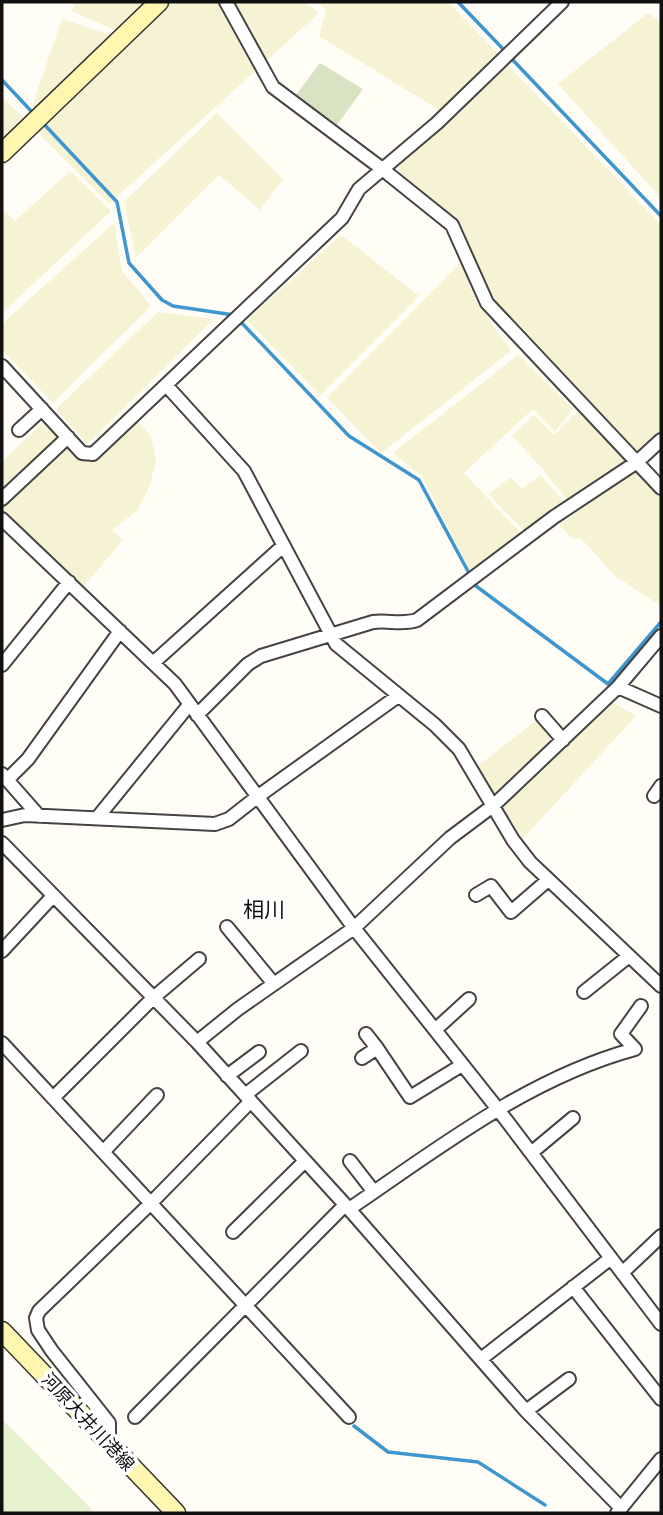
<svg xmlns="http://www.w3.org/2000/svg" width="663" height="1515" font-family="Merriweather,'Noto Sans JP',serif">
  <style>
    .farmland { fill: #f6f3d4 }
    .cemetery { fill: #d9e3c4 }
    .pitch { fill: #e6f2cf }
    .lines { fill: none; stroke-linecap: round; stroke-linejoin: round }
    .stream { stroke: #3f96cf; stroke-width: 3.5 }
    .street-casing { stroke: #444; stroke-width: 16 }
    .secondary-casing { stroke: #333; stroke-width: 21 }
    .street { stroke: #fff; stroke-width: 12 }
    .secondary { stroke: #fff6b0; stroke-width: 18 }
    .labels { text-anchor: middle; stroke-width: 7; stroke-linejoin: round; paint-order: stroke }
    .street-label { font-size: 18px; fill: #111; stroke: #fff }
    .quarter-label { font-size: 21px; fill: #111; stroke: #fff }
  </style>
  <rect width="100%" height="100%" fill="#fffdf5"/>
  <path class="farmland" d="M75 2H148L117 31 72 11Z
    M166 2H305L319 13 109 204 34 129Z
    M317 2H448L500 56 439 110 319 36 326 10Z
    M648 13 661 22V198L558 84Z
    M62 19 114 36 37 112 32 106Z
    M508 65 661 225V434L639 454 493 300 462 227 395 167Z
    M2 97 23 117 2 137Z
    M217 113 283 179 260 210 219 175 136 258 124 202Z
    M70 171 111 211 2 313V209L15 221Z
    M114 223 122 271 151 306 53 403 2 350V324Z
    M341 235 419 296 320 395 247 320Z
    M462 261 475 300 511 351 381 453 327 398Z
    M158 312 214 319 87 444 56 409Z
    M518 355 573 409 555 432 533 409 464 473 527 540 472 574 422 476 393 453Z
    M578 411 632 462 569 502 540 466 512 436 534 415 554 435Z
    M133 415 151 437 156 460 150 485 138 510 112 530 123 540 84 586 2 518V462L46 419 93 454Z
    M637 466 661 491V606L615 576 580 537 575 540 559 526Z
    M540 475 568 505 527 534 488 494 511 477 522 489Z
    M607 699 636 716 517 845 475 768 537 720 561 745Z"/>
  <path class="cemetery" d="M320 63 363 89 337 125 295 96Z"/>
  <path class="pitch" d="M2 1419 95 1513H2Z"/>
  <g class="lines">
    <path class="stream" d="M458 2 505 51
      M510 57 661 216
      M2 80 34 114
      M42 122 117 202 129 263 162 300 173 306 234 315
      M239 320 349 436 419 480 470 575
      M473 581 476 586 608 684 661 622
      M354 1426 388 1452 478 1462 545 1505"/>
    <defs>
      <path id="street" d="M226 2 273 87 381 168 452 225 487 303 661 488
        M2 366 82 453 93 454 342 218 359 189 437 123 562 2
        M166 385 244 471 336 644 435 725 459 749 513 840 530 862 661 986
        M19 430 42 409
        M2 499 68 437
        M2 519 175 684 354 928 497 1108 661 1324
        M153 663 283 546
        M2 665 69 582
        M618 687 661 706
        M197 715 248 664 261 656 373 622C388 620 403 625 417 620L554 517 637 462 661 440
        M542 716 563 740
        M2 774 39 816
        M7 780 28 759 120 631
        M654 796 661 786
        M97 818 189 705
        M2 820 25 815 215 824 229 819 257 797 398 696
        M2 843 197 1042 349 1209 526 1411 621 1508
        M476 895 491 886 511 912 548 880
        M227 927 274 984
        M2 951 53 896
        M584 992 629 956
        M435 1030 469 999
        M366 1034 377 1048
        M197 1042 238 1009 354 928 450 838 494 805 618 687 661 636
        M2 1043 349 1417
        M362 1058 377 1048 410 1097 462 1065
        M227 1076 259 1052
        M245 1095 301 1051
        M53 1098 153 998 199 959
        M103 1152 157 1095
        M531 1153 573 1118
        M350 1161 374 1192
        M349 1209C439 1148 528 1078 635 1049L621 1034 641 1006
        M233 1232 305 1161
        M622 1273 661 1236
        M573 1287 661 1399
        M481 1359 611 1258
        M526 1411 569 1379
        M135 1417 345 1205
        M109 1445V1423L52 1351 38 1330 36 1318 39 1311 150 1204 251 1101
        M617 1513 661 1459"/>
      <path id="secondary" d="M2 153 159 2
        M2 1331 176 1513"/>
    </defs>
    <use href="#street" class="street-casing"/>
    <use href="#secondary" class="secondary-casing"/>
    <use href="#street" class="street"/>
    <use href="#secondary" class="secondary"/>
  </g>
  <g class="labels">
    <g class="street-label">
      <text transform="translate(88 1422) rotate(47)" y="6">河原大井川港線</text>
    </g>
    <g class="quarter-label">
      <text x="264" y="917">相川</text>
    </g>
  </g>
  <rect width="663" height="1515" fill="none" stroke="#111111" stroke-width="7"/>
</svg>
